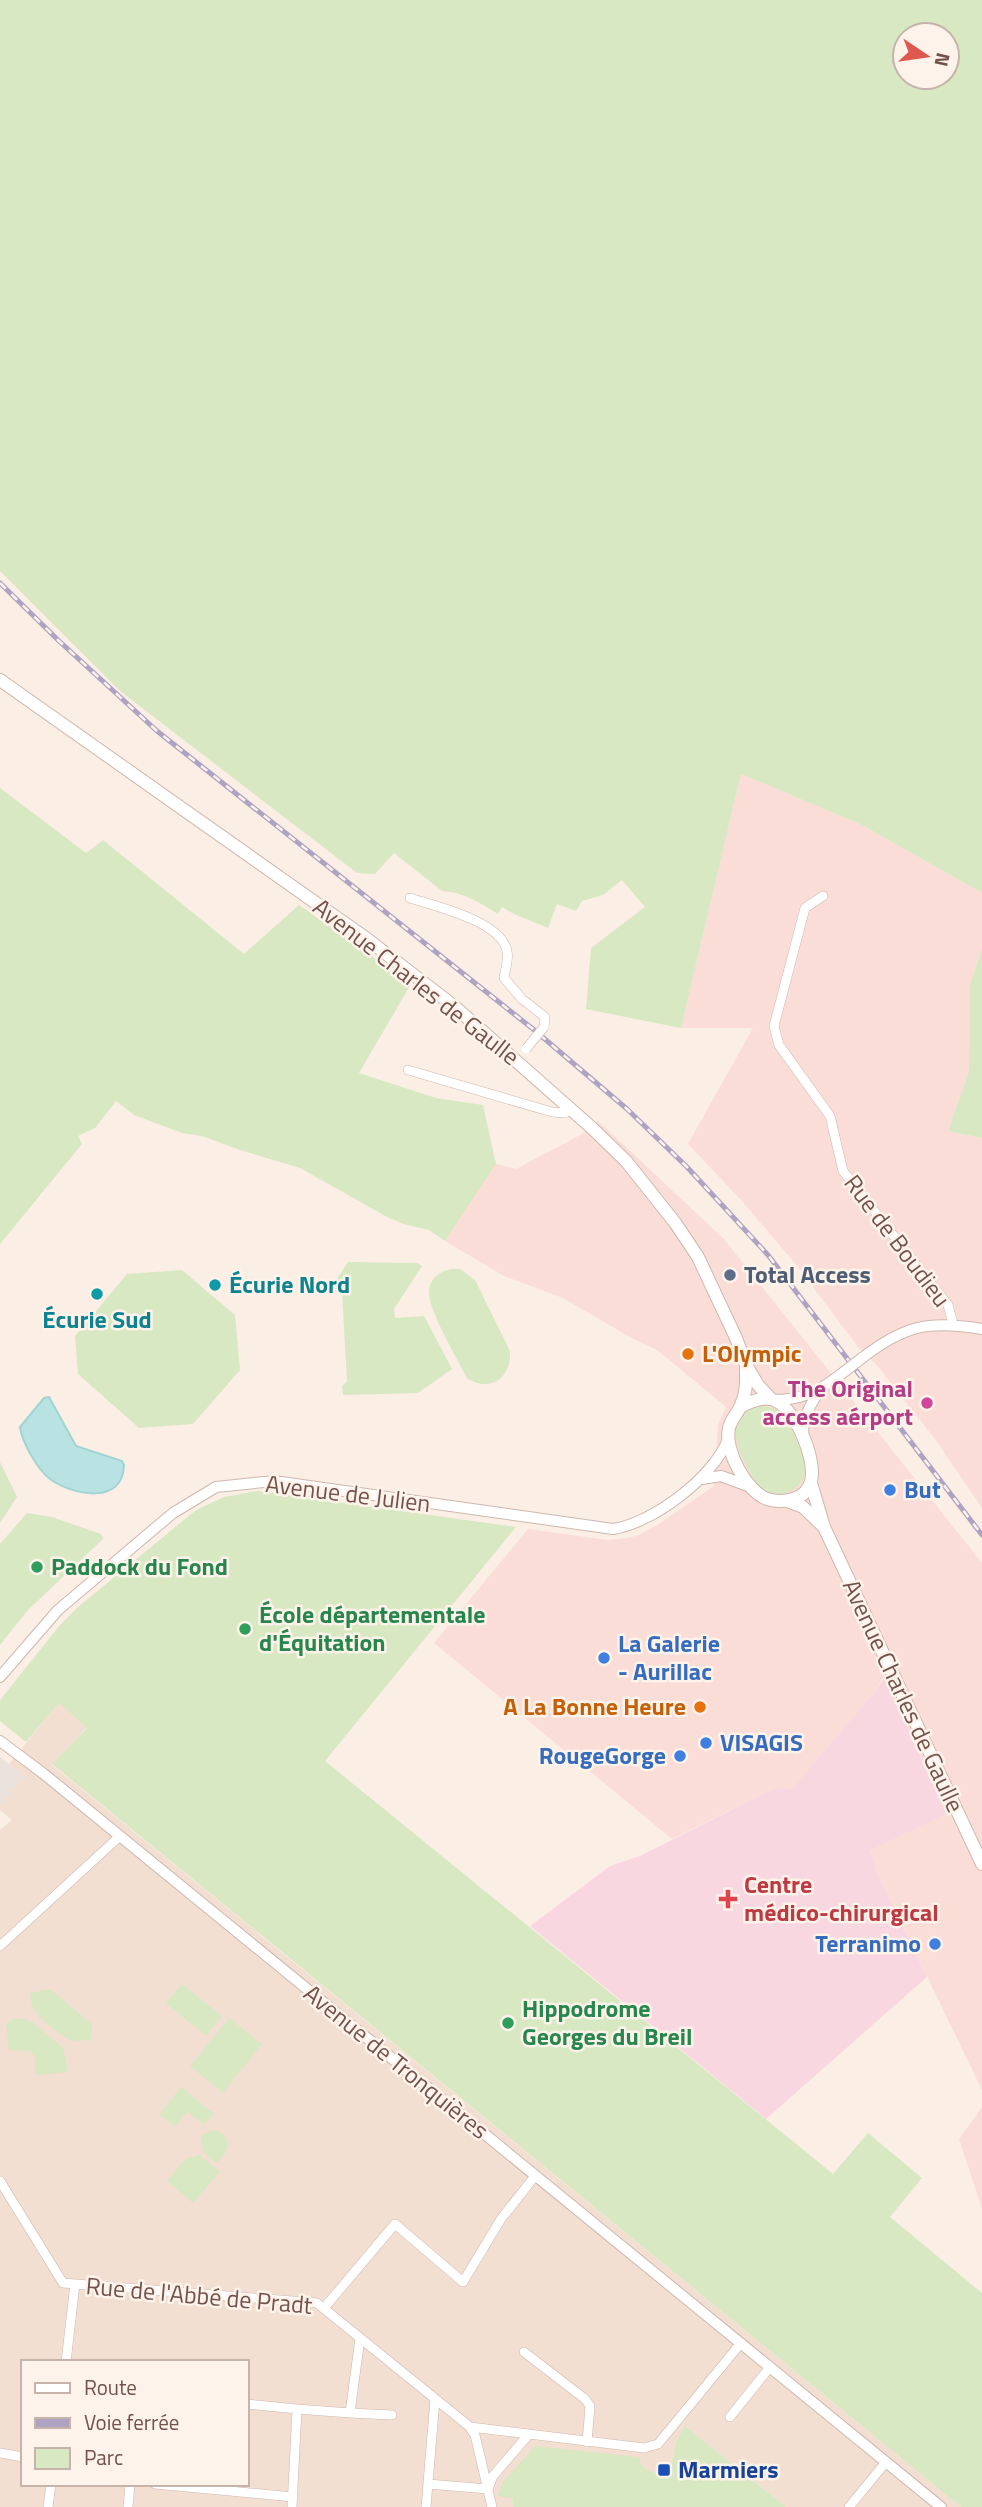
<svg xmlns="http://www.w3.org/2000/svg" width="982" height="2507" font-family="'Titillium Web',sans-serif">
  <style>
    .residential { fill: #f2dfd2; fill-rule: evenodd }
    .commercial { fill: #fbddd8 }
    .industrial { fill: #ebe2de }
    .medical { fill: #f8d7e1 }
    .green { fill: #d8e8c3; fill-rule: evenodd }
    .water { fill: #b9e3e3; stroke: #a0d4d4; stroke-width: 2 }
    .lines { fill: none; stroke-linecap: round; stroke-linejoin: round }
    .minor-casing { stroke: #ceb7ae; stroke-width: 10 }
    .tertiary-casing { stroke: #ceb7ae; stroke-width: 12 }
    .secondary-casing { stroke: #d0b6ab; stroke-width: 14 }
    .minor { stroke: #fff; stroke-width: 9 }
    .tertiary { stroke: #fff; stroke-width: 10 }
    .secondary { stroke: #fff; stroke-width: 12 }
    .rail-casing { stroke: #afa3c3; stroke-width: 5 }
    .rail { stroke: #fef3ea; stroke-width: 2.5; stroke-dasharray: 8; stroke-linecap: butt }
    .minor-bridge-casing { stroke: #ceb7ae; stroke-width: 10; stroke-linecap: butt }
    .tertiary-bridge-casing { stroke: #ceb7ae; stroke-width: 12; stroke-linecap: butt }
    .minor-bridge { stroke: #fff; stroke-width: 9 }
    .tertiary-bridge { stroke: #fff; stroke-width: 10 }
    .service-dot { fill: #5c6f8a; stroke: #fef3ea; stroke-width: 2.5 }
    .culture-dot { fill: #0f9aa8; stroke: #fef3ea; stroke-width: 2.5 }
    .food-dot { fill: #e8710a; stroke: #fef3ea; stroke-width: 2.5 }
    .hotel-dot { fill: #d1479c; stroke: #fef3ea; stroke-width: 2.5 }
    .shop-dot { fill: #3f7fe0; stroke: #fef3ea; stroke-width: 2.5 }
    .leisure-dot { fill: #2e9e5b; stroke: #fef3ea; stroke-width: 2.5 }
    .health-dot { fill: #e0444e; stroke: #fef3ea; stroke-width: 2.5 }
    .transit-dot { fill: #1a4fb4; stroke: #fef3ea; stroke-width: 2.5 }
    .labels { text-anchor: middle; stroke-width: 5; stroke-linejoin: round; paint-order: stroke }
    .street-label { font-size: 24px; fill: #72524b; stroke: #fef3ea }
    .service-label { font-size: 24px; font-weight: bold; fill: #4e5e75; stroke: #fef3ea; text-anchor: start }
    .culture-label { font-size: 24px; font-weight: bold; fill: #0d838f; stroke: #fef3ea; text-anchor: start }
    .food-label { font-size: 24px; font-weight: bold; fill: #c56008; stroke: #fef3ea; text-anchor: start }
    .hotel-label { font-size: 24px; font-weight: bold; fill: #b23c85; stroke: #fef3ea; text-anchor: end }
    .shop-label { font-size: 24px; font-weight: bold; fill: #366cbe; stroke: #fef3ea; text-anchor: start }
    .leisure-label { font-size: 24px; font-weight: bold; fill: #27864d; stroke: #fef3ea; text-anchor: start }
    .health-label { font-size: 24px; font-weight: bold; fill: #be3a42; stroke: #fef3ea; text-anchor: start }
    .transit-label { font-size: 24px; font-weight: bold; fill: #164399; stroke: #fef3ea; text-anchor: start }
  </style>
  <rect width="100%" height="100%" fill="#fbeee4"/>
  <path class="residential" d="M59 1703 87 1727 52 1765 961 2507H786L685 2426 676 2441 671 2469 661 2474 648 2472 641 2465 512 2498 513 2507H0V1830L12 1820 0 1810V1804L24 1777 9 1764ZM23 2362H247V2484H23Z"/>
  <path class="commercial" d="M741 774 862 825 982 893V949L970 984 969 1071 948 1131 982 1138V1508L935 1439 875 1363 858 1347 798 1267 742 1201 688 1144 753 1028H681Z
    M598 1121 724 1239 982 1563V2090L879 1877 870 1850 883 1678 874 1693 792 1790 776 1788 767 1792 672 1839 434 1643 528 1529 608 1540 628 1538 639 1535 659 1524 714 1486 718 1425 726 1407 657 1350 628 1336 563 1298 504 1276 445 1241 496 1164 516 1169 582 1134Z
    M982 2107V2209L959 2139Z"/>
  <path class="industrial" d="M0 1757 25 1777 0 1804Z"/>
  <path class="medical" d="M884 1678 946 1814 870 1850 879 1877 927 1977 766 2119 530 1926 610 1866 640 1856 767 1792 776 1788 792 1789 874 1693Z"/>
  <path class="green" d="M0 0H982V893L862 825 741 774 681 1028 586 1009 591 948 645 907 622 880 603 895 582 901 576 911 557 904 548 928 514 914 502 907 498 914C481 903 463 892 442 891L394 853 375 874 357 873 120 691 0 571ZM905 35H947V77H905Z
    M0 788 86 853 103 840 244 954 299 905 411 984 359 1073 436 1098 483 1105 496 1164 445 1241 429 1230 404 1224 389 1218 300 1168 240 1150 202 1136 182 1133 134 1115 116 1101 95 1128 78 1136 82 1144 0 1244Z
    M982 949V1138L948 1131 969 1071 970 984Z
    M348 1262 417 1263 422 1266 394 1309 395 1318 424 1316 452 1369 418 1393 343 1395 342 1386 347 1381 342 1291H335V1282Z
    M451 1269H460L475 1280 510 1351C512 1377 490 1394 467 1378 458 1360 427 1308 429 1291 430 1278 439 1272 451 1269Z
    M182 1270 235 1315 240 1370 193 1424 139 1428 78 1374 75 1336 127 1274Z
    M759 1406C767 1406 773 1407 779 1412 788 1418 792 1429 796 1439 805 1458 814 1484 786 1493 762 1501 752 1478 744 1461 734 1438 727 1414 759 1406Z
    M0 1462 17 1497 0 1523Z
    M258 1491 516 1527 325 1761 833 2174 868 2133 922 2178 890 2217 982 2293V2507H961L52 1764 87 1728 59 1703 26 1742 0 1721V1700L60 1625 78 1607 196 1510 224 1497Z
    M27 1513 52 1517 101 1534 103 1539 27 1611 0 1645V1544Z
    M182 1984 222 2016 206 2036 166 2003Z
    M50 1989 92 2024 91 2040 70 2041C55 2029 27 2015 31 1993Z
    M229 2018 262 2044 223 2093 190 2066Z
    M12 2019H24L33 2022 63 2048 68 2072 38 2075 35 2073V2056L30 2051 9 2050 6 2024Z
    M181 2087 214 2114 204 2125 187 2112 175 2126 159 2115Z
    M213 2130 224 2134C232 2146 226 2154 216 2163L203 2152 201 2136Z
    M200 2155 220 2172 193 2203 167 2181 185 2159Z
    M685 2426 786 2507H513L512 2498 498 2496 502 2483 535 2446 639 2457 641 2465C651 2474 659 2475 671 2469L676 2441Z"/>
  <path class="water" d="M49 1397 76 1446 122 1461 124 1465C123 1506 72 1495 50 1479 37 1469 22 1442 20 1427L44 1398Z"/>
  <g class="lines">
    <defs>
      <path id="minor" d="M823 896 805 908 774 1026 779 1045 830 1116 843 1171 948 1305 953 1324
        M410 898C435 906 501 921 507 951 509 959 505 971 504 978L522 999 545 1017 544 1027
        M408 1070 552 1112 565 1113 570 1108
        M0 1946 120 1836
        M0 2181 63 2283 317 2303 470 2427 644 2448 658 2444 741 2343
        M324 2308 395 2224 463 2282 501 2219 535 2176
        M524 2352 585 2399 590 2406 587 2442
        M66 2362 75 2284
        M247 2404 297 2409
        M350 2413 392 2415
        M730 2417 770 2367
        M470 2427 475 2435 492 2507
        M0 2453 23 2457
        M155 2484 293 2497
        M428 2484 488 2489 493 2476 529 2434
        M48 2507 51 2484
        M128 2507 130 2484
        M292 2507 297 2409 350 2413 360 2338
        M426 2507 435 2399
        M849 2507 886 2462"/>
      <path id="tertiary" d="M862 1358C905 1325 929 1320 982 1329
        M774 1400C799 1400 816 1393 836 1378
        M803 1435C803 1417 810 1405 820 1390
        M702 1479 721 1476 748 1486
        M0 1677 58 1610 173 1513 216 1487 274 1481 613 1529C653 1523 714 1477 728 1439
        M0 1741 44 1774 941 2507"/>
      <path id="secondary" d="M0 680 367 939 455 1007 592 1128 626 1161 676 1224 698 1257 736 1338 746 1365 758 1385 771 1399
        M740 1407C749 1402 760 1397 771 1399 794 1404 817 1459 811 1481 807 1500 783 1504 767 1499 746 1491 724 1450 729 1428 731 1419 738 1413 741 1405 747 1392 746 1381 746 1368
        M811 1483 824 1527 982 1864
        M787 1501 803 1507 824 1527"/>
    </defs>
    <use href="#minor" class="minor-casing"/>
    <use href="#tertiary" class="tertiary-casing"/>
    <use href="#secondary" class="secondary-casing"/>
    <use href="#minor" class="minor"/>
    <use href="#tertiary" class="tertiary"/>
    <use href="#secondary" class="secondary"/>
    <defs>
      <path id="rail" d="M0 583 58 640 157 731 533 1029 627 1109 687 1167 768 1255 982 1535"/>
    </defs>
    <use href="#rail" class="rail-casing"/>
    <use href="#rail" class="rail"/>
    <defs>
      <path id="minor-bridge" d="M526 1049 544 1027"/>
      <path id="tertiary-bridge" d="M836 1378 862 1358"/>
    </defs>
    <use href="#minor-bridge" class="minor-bridge-casing"/>
    <use href="#tertiary-bridge" class="tertiary-bridge-casing"/>
    <use href="#minor-bridge" class="minor-bridge"/>
    <use href="#tertiary-bridge" class="tertiary-bridge"/>
  </g>
  <circle class="service-dot" cx="730" cy="1275" r="7"/>
  <g class="culture-dot">
    <circle cx="215" cy="1285" r="7"/>
    <circle cx="97" cy="1294" r="7"/>
  </g>
  <g class="food-dot">
    <circle cx="688" cy="1354" r="7"/>
    <circle cx="700" cy="1707" r="7"/>
  </g>
  <circle class="hotel-dot" cx="927" cy="1403" r="7"/>
  <g class="shop-dot">
    <circle cx="890" cy="1490" r="7"/>
    <circle cx="604" cy="1658" r="7"/>
    <circle cx="706" cy="1743" r="7"/>
    <circle cx="680" cy="1756" r="7"/>
    <circle cx="935" cy="1944" r="7"/>
  </g>
  <g class="leisure-dot">
    <circle cx="37" cy="1567" r="7"/>
    <circle cx="245" cy="1629" r="7"/>
    <circle cx="508" cy="2023" r="7"/>
  </g>
  <path class="health-dot" d="M724.5 1888.5h7v7h7v7h-7v7h-7v-7h-7v-7h7z"/>
  <rect class="transit-dot" x="657" y="2463" width="14" height="14" rx="3.5"/>
  <g class="labels">
    <g class="street-label">
      <text transform="translate(416 982) rotate(38)" y="8">Avenue Charles de Gaulle</text>
      <text transform="translate(897 1241) rotate(53)" y="8">Rue de Boudieu</text>
      <text transform="translate(348 1494) rotate(7)" y="8">Avenue de Julien</text>
      <text transform="translate(903 1696) rotate(65)" y="8">Avenue Charles de Gaulle</text>
      <text transform="translate(396 2062) rotate(39)" y="8">Avenue de Tronquières</text>
      <text transform="translate(199 2296) rotate(5)" y="8">Rue de l'Abbé de Pradt</text>
    </g>
    <g class="service-label">
      <text x="744" y="1283">Total Access</text>
    </g>
    <g class="culture-label">
      <text x="229" y="1293">Écurie Nord</text>
      <text x="97" y="1328" text-anchor="middle">Écurie Sud</text>
    </g>
    <g class="food-label">
      <text x="702" y="1362">L'Olympic</text>
      <text x="686" y="1715" text-anchor="end">A La Bonne Heure</text>
    </g>
    <g class="hotel-label">
      <text x="913" y="1397">The Original<tspan x="913" dy="28">access aérport</tspan></text>
    </g>
    <g class="shop-label">
      <text x="904" y="1498">But</text>
      <text x="618" y="1652">La Galerie<tspan x="618" dy="28">- Aurillac</tspan></text>
      <text x="720" y="1751">VISAGIS</text>
      <text x="666" y="1764" text-anchor="end">RougeGorge</text>
      <text x="921" y="1952" text-anchor="end">Terranimo</text>
    </g>
    <g class="leisure-label">
      <text x="51" y="1575">Paddock du Fond</text>
      <text x="259" y="1623">École départementale<tspan x="259" dy="28">d'Équitation</tspan></text>
      <text x="522" y="2017">Hippodrome<tspan x="522" dy="28">Georges du Breil</tspan></text>
    </g>
    <g class="health-label">
      <text x="744" y="1893">Centre<tspan x="744" dy="28">médico-chirurgical</tspan></text>
    </g>
    <g class="transit-label">
      <text x="678" y="2478">Marmiers</text>
    </g>
  </g>
  <rect x="21" y="2360" width="228" height="126" fill="#fef3ea" stroke="#c6b3aa" stroke-width="2"/>
  <rect x="35" y="2383" width="35" height="10" fill="#ffffff" stroke="#c6b3aa" stroke-width="2"/>
  <text x="84" y="2395" font-size="21" fill="#72524b">Route</text>
  <rect x="35" y="2418" width="35" height="10" fill="#afa3c3" stroke="#c6b3aa" stroke-width="2"/>
  <text x="84" y="2430" font-size="21" fill="#72524b">Voie ferrée</text>
  <rect x="35" y="2448" width="35" height="21" fill="#d8e8c3" stroke="#c6b3aa" stroke-width="2"/>
  <text x="84" y="2465" font-size="21" fill="#72524b">Parc</text>
  <g transform="translate(926 56) rotate(103)"><circle r="33" fill="#fef3ea" stroke="#c6b3aa" stroke-width="2"/>
  <path d="M0-5L12 26L0 18L-12 26Z" fill="#df584f"/>
  <text y="-10" font-size="19" font-weight="bold" text-anchor="middle" fill="#72524b">N</text>
  </g>
</svg>
